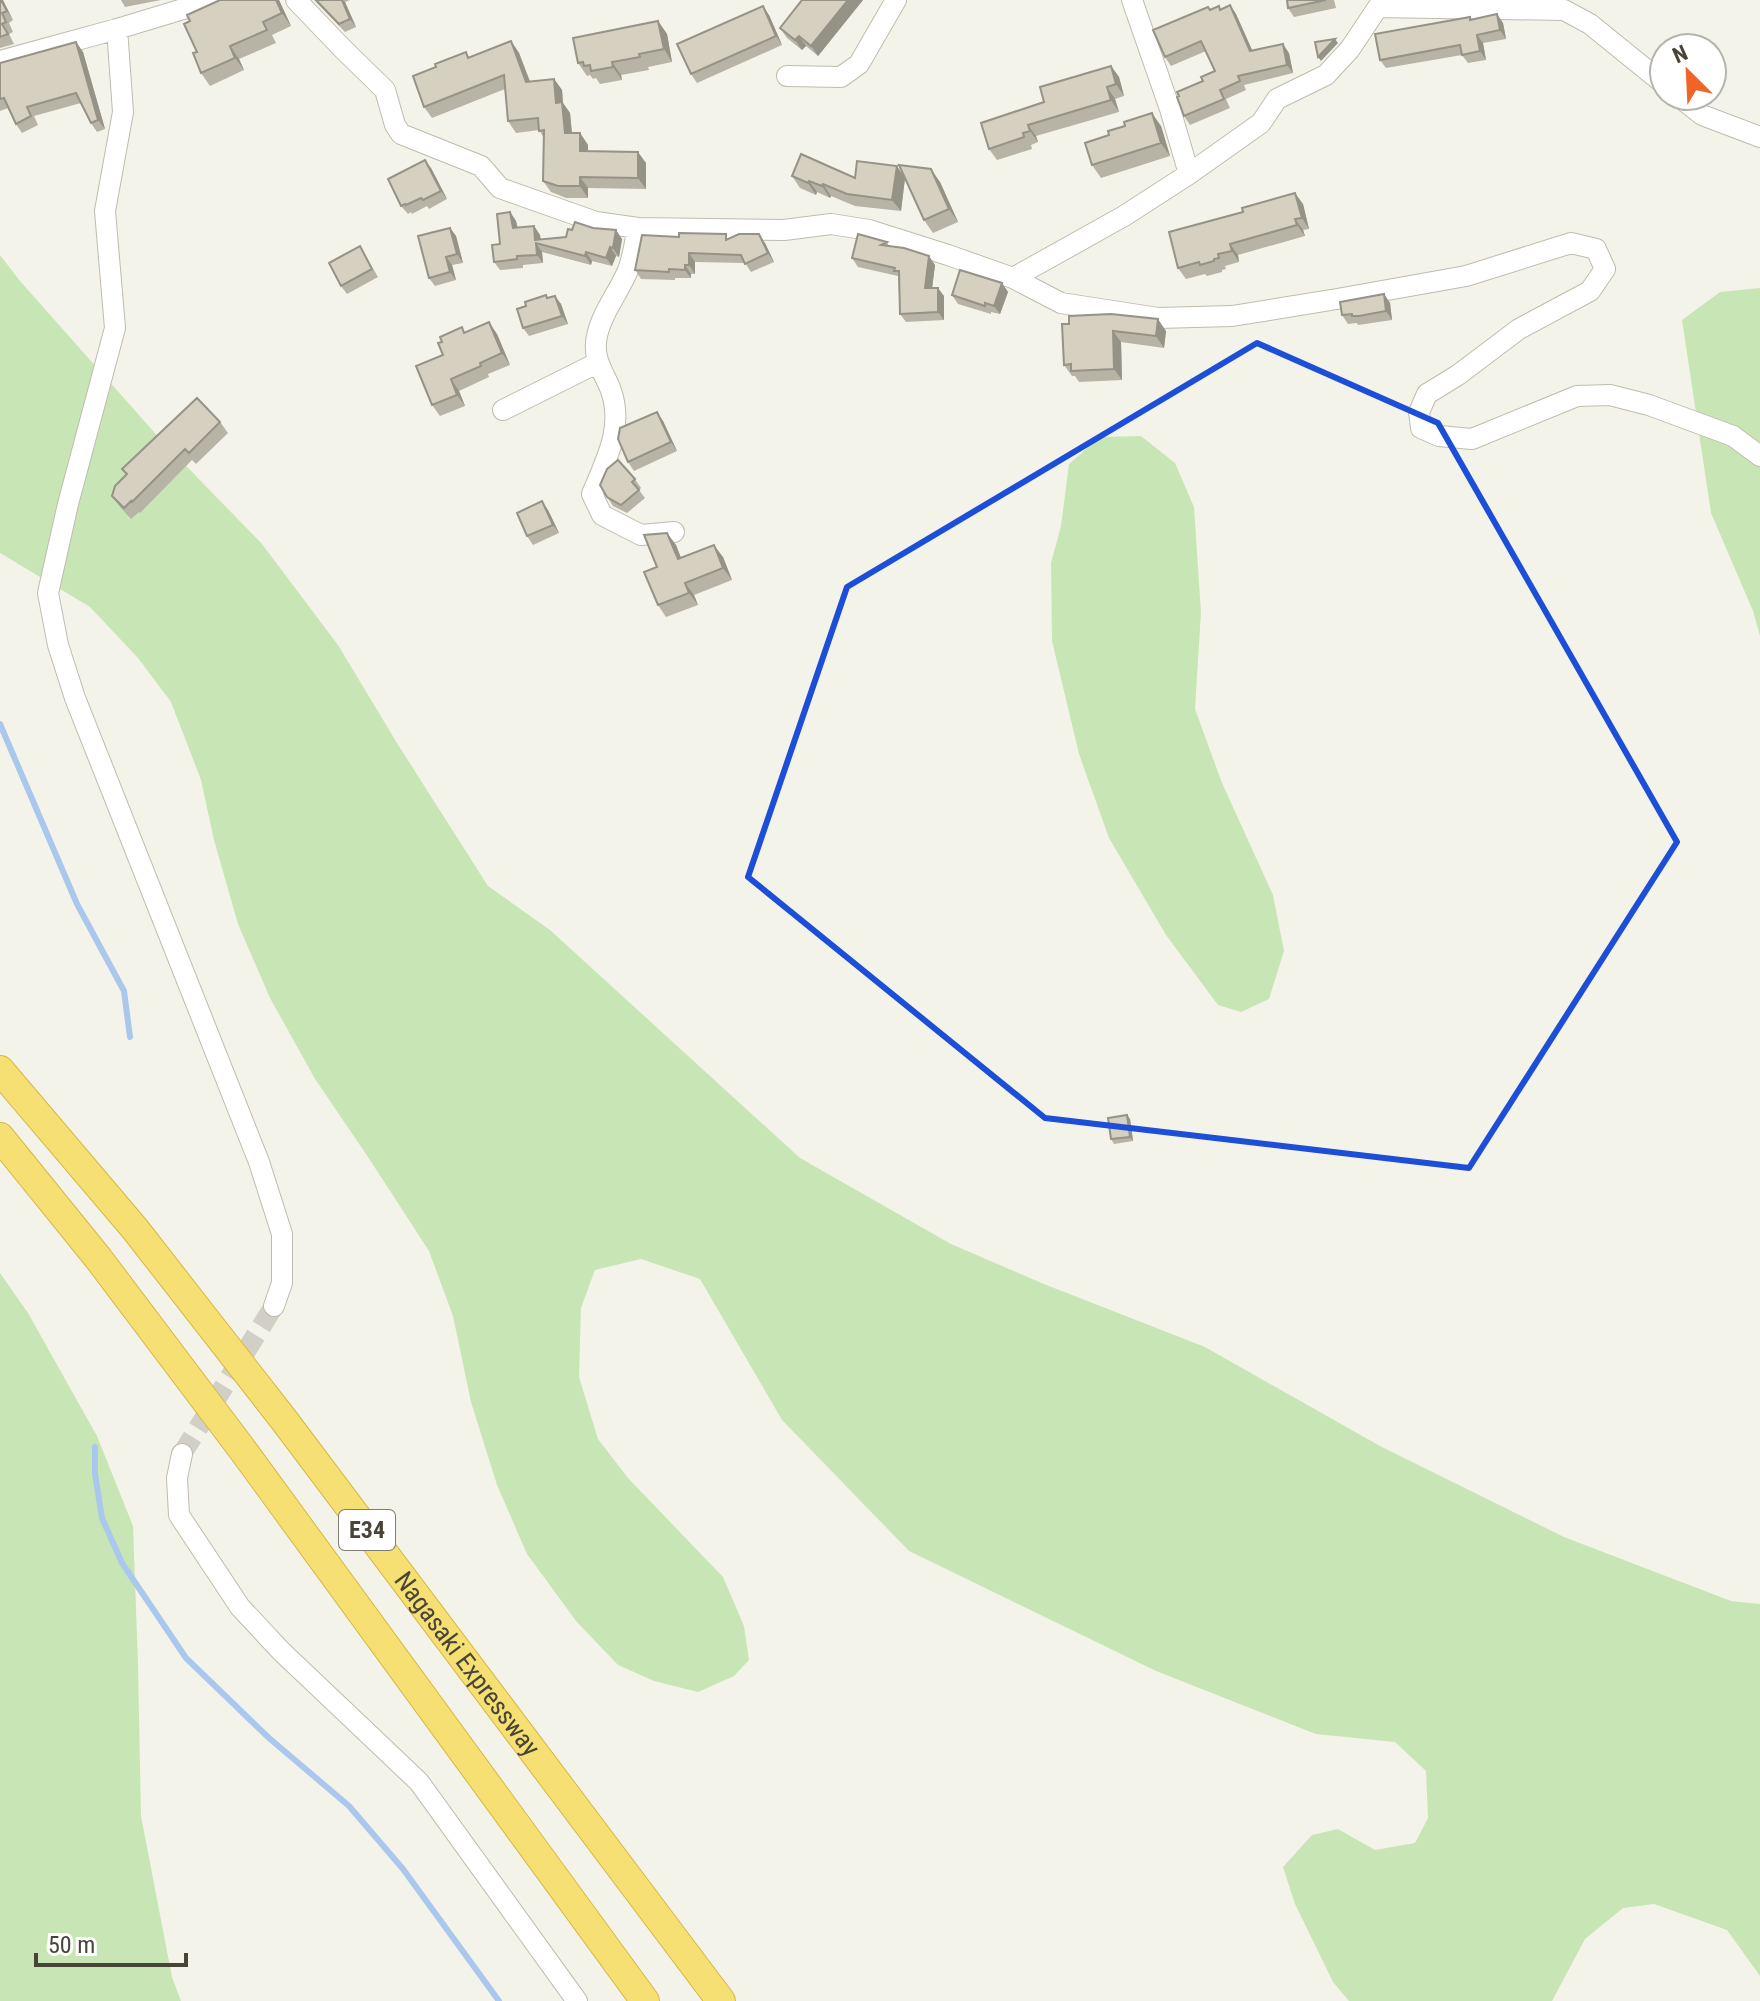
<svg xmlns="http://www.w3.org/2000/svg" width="1760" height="2001" font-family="'Roboto Condensed',sans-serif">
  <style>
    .green { fill: #c8e6b5 }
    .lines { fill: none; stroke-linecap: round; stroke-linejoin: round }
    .stream { stroke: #aac7ed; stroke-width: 6 }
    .minor-tunnel { stroke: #d2d0c6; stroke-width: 20; stroke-dasharray: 20 10; stroke-linecap: butt }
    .minor-casing { stroke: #bfbcad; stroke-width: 22 }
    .highway-casing { stroke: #d6b843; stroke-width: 30 }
    .minor { stroke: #fff; stroke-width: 20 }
    .highway { stroke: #f6e073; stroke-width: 28 }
    .wall { fill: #b7b3a5 }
    .shaded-wall { fill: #959286 }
    .building { fill: #d5d0c0; stroke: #959286; stroke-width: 2 }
    .marked { fill: none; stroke: #1d4ed8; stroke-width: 6; stroke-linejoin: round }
    .labels { text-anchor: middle; stroke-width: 6; stroke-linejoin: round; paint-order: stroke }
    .shield { fill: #fff; stroke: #7f7c74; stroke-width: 2 }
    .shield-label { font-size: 24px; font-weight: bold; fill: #484438 }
    .street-label { font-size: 26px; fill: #484438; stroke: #fff }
  </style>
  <rect width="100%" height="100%" fill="#f4f3ea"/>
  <path class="green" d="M0 255 20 281 162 441 262 544 338 645 397 743 488 886 550 930 800 1158 951 1244 1044 1284 1205 1347 1380 1446 1564 1537 1731 1601 1760 1604V1976L1727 1930 1654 1904 1623 1908 1585 1939 1552 2001H1349L1333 1982 1295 1904 1283 1867 1312 1835 1338 1829 1375 1850 1415 1843 1428 1818 1426 1771 1395 1742 1316 1734 1156 1671 909 1551 782 1420 700 1279 641 1259 595 1270 581 1308 579 1377 598 1439 628 1478 723 1577 744 1626 749 1660 734 1676 698 1692 654 1681 618 1665 576 1621 527 1554 497 1485 471 1402 453 1316 429 1251 368 1157 315 1079 270 998 238 924 214 840 201 780 171 702 138 658 90 607 0 553Z
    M1760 288V636L1753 611 1711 513 1682 320 1720 292Z
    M1141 436 1175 463 1194 507 1201 612 1195 709 1222 783 1273 895 1284 951 1269 999 1241 1012 1218 1005 1166 935 1109 838 1079 754 1052 641 1051 563 1061 526 1069 464 1100 437Z
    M0 1273 28 1313 97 1436 133 1526 138 1664 141 1816 172 1977 181 2001H0Z"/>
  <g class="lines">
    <path class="stream" d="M0 724 77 904 124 991 130 1037
      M95 1447V1474L102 1518 122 1563 186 1658 269 1738 349 1806 403 1869 499 2001"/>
    <path class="minor-tunnel" d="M182 1454 274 1306"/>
    <defs>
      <path id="minor" d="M296 0 343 49 385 90 395 125 401 134 481 166 500 188 596 222 638 228 784 230 831 224 869 230 948 255 1013 278 1061 303 1158 318 1232 316 1337 299 1466 276 1571 243 1596 249 1605 269 1590 291 1519 329 1458 375 1427 394 1419 412 1421 428 1439 436 1472 439 1577 396 1610 395 1649 405 1733 436 1760 456
        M1132 0 1170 109 1189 174
        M1378 7 1564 10 1590 24 1664 84
        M117 29 123 112 105 211 115 328 68 504 48 593 58 645 75 698 259 1162 282 1234V1283L274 1306
        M0 61 117 29 213 0
        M787 76 841 77 859 64 896 0
        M1678 96 1702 115 1760 137
        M638 228C635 241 633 257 628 270 619 292 602 312 597 336 592 357 603 371 610 388 625 426 606 460 592 494L602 515 641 535 674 532
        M1013 278 1124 216 1189 174 1261 123 1277 99 1326 75 1350 49 1378 7
        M503 410 597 363
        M182 1454 177 1478 179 1515 240 1607 281 1651 419 1782 577 2001"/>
      <g id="highway">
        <path id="s1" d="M0 1070 135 1229 284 1420 721 2001"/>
        <path d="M0 1137 98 1258 242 1449 645 2001"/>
      </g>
    </defs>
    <use href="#minor" class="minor-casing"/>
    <use href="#highway" class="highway-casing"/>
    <use href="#minor" class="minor"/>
    <use href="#highway" class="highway"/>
  </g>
  <path class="wall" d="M0 0 13 20 9 23 13 32 9 34 14 44 0 48Z
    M121 0H161L125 7Z
    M279 0 291 26 272 35 276 43 239 59 244 70 210 86 201 73 197 52Z
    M314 0H350L345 2 356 27 345 32Z
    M863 0 818 56 806 46 802 50 787 38 780 28Z
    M1287 0H1334L1336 8 1294 17 1288 8Z
    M1230 5 1236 14 1252 50 1289 53 1293 73 1244 85 1246 90 1226 99 1230 108 1190 125 1184 116 1203 81 1215 71 1206 51 1171 66 1165 57 1210 10 1221 9Z
    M1497 14 1503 23 1506 39 1483 43 1486 60 1468 63 1462 55 1386 68 1380 60 1470 17 1472 19Z
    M769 15 782 45 697 83 691 74Z
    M658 21 667 34 672 62 648 67 649 70 621 75 622 80 600 84 596 78 593 79 590 75 587 76 578 63Z
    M511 41 519 53 530 81 554 79 562 90 563 103 570 113 572 133H580L588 145V151L646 163V189L588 188V198H566L551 192 543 181 544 138 539 130 516 133 508 121 505 89 432 118 424 107 470 57Z
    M76 42 83 52 105 129 97 132 91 123 81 103 34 116 38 125 22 133 16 124 8 108 0 111V63Z
    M1111 66 1119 77 1124 96 1115 99 1119 112 1036 136 1038 142 1031 145 1032 149 997 160 989 149 1044 102Z
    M1161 126 1170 156 1101 178 1092 165Z
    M431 168 447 199 429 209 427 206 412 214 411 212 408 214 401 206Z
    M792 176 905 177 940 182 958 222 933 233 924 220 905 178 901 211 855 206 831 196 830 198 817 192 816 195 800 188Z
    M1303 204 1309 229 1303 230 1305 236 1238 255 1239 262 1225 266 1226 269 1222 270V272L1207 276 1205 274 1186 279 1178 268Z
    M510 212 516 221 518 228 534 226 540 235 541 240 622 239 619 257 616 256 612 266 592 261 591 265 542 252 543 263 523 265V268L500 270 494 262Z
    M450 228 456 236 463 263 452 265 456 280 435 286 429 278Z
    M729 238 765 243 774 262 751 272 745 263 695 262V274H691V278H675V280L641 279 635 270Z
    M887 242 889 246 935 265 932 288 944 296V320L906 322 900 314 898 276 858 267 852 258Z
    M360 246 378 277 347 294 341 286Z
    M1002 283 1008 292 1000 314 991 312V314L958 304 952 295Z
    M1384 294 1390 303 1392 320 1358 325 1357 323 1348 324 1342 315Z
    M548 298 561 304 568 324 529 336 523 328Z
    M1062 324 1166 331 1164 348 1121 342 1122 380 1079 382 1075 376H1072L1064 365Z
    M465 332 497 334 510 365 488 374 489 377 459 391 465 406 440 416 432 405 443 355Z
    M663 421 677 451 634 471 628 462Z
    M220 422 228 433 196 464 192 460 140 513 139 512 131 519 120 507 112 496 126 475 122 469Z
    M635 479 641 488 639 490 645 498 627 513 613 506 607 497Z
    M548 510 559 533 533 545 527 536Z
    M667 533 676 545 681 558 723 557 732 580 694 595 698 605 666 617 658 605 657 567Z
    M1127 1115 1130 1119 1133 1141 1114 1144 1111 1139Z"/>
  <path class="shaded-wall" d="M1 0H3L13 20 7 11Z
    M276 0H279L291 26 282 13Z
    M342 0 345 2 356 27 350 19Z
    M848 0H863L818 56 811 46Z
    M1230 5 1236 14 1256 59 1250 51Z
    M763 6 769 15 782 45 776 36Z
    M1497 14 1503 23 1506 39 1500 30Z
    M658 21 667 34 672 62 664 49Z
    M1477 35 1483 43 1486 60 1480 51Z
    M799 36 806 46 802 50 795 40Z
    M1335 39 1338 43 1321 61 1318 57Z
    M511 41 519 53 534 93 526 82Z
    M76 42 83 52 105 129 98 120Z
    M1283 44 1289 53 1293 73 1287 65Z
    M230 46 239 59 244 70 235 58Z
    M612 62 621 75 622 80 613 67Z
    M1111 66 1119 77 1124 96 1116 84Z
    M554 79 562 90 563 103 570 113 573 145 565 133 556 103Z
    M1107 87 1115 99 1119 112 1111 100Z
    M1152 113 1161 126 1170 156 1161 143Z
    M1028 125 1036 136 1038 142 1030 131Z
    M580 133 588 145V162L580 151Z
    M638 152 646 163V189L638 178Z
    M425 160 431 168 447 199 441 191Z
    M897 166 905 178 901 211 892 200Z
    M931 169 940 182 958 222 949 209Z
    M580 177 588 188V198L580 186Z
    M809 181 817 192 816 195 808 183Z
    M823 184 831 196 830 198 822 186Z
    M1295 193 1303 204 1309 229 1302 218Z
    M510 212 516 221 519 237 513 228Z
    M1295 219 1303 230 1305 236 1297 225Z
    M534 226 540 235 541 245 535 240Z
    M450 228 456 236 463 263 457 254Z
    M616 230 622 239 619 257 613 248Z
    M759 234 765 243 774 262 768 253Z
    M536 243 542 252 543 263 537 255Z
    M1230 244 1238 255 1239 262 1232 251Z
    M610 247 616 256 612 266 606 258Z
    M586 252 592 261 591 265 585 256Z
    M689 253 695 262V274L689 265Z
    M929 256 935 265 931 297 925 288Z
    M446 257 452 265 456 280 450 272Z
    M685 265 691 274V278L685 270Z
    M1002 283 1008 292 1000 314 994 306Z
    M938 288 944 296V320L938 312Z
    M1384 294 1390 303 1392 320 1386 311Z
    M555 296 561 304 568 324 562 316Z
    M1158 319 1166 331 1164 348 1156 336Z
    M489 322 497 334 510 365 502 353Z
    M1113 331 1121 342 1122 380 1114 369Z
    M451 379 459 391 465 406 457 395Z
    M657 412 663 421 677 451 671 442Z
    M542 501 548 510 559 533 553 525Z
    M667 533 676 545 686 571 678 559Z
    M714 545 723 557 732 580 723 568Z
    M685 583 694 595 698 605 689 593Z
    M1127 1115 1130 1119 1133 1141 1130 1137Z"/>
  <path class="building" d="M0 0H1L7 11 2 13 6 22 2 24 8 34 0 37Z
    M220 0H276L282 13 263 22 267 30 230 46 235 58 201 73 193 53 197 52 184 24 190 21 187 15Z
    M316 0H342L350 19 339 24Z
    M802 0H848L811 46 799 36 795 40 780 28Z
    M1287 0H1326L1288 8Z
    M1230 5 1250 51 1283 44 1287 65 1238 76 1240 81 1220 90 1224 99 1184 116 1177 97 1179 96 1177 92 1203 81 1201 77 1215 71 1201 41 1165 57 1153 30 1208 7 1210 10 1219 6 1220 10Z
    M763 6 776 36 691 74 677 44Z
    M1497 14 1500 30 1477 35 1480 51 1462 55 1460 45 1380 60 1375 34 1470 17V20Z
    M658 21 664 49 639 54 640 57 612 62 613 67 591 71 590 65 584 66 583 62 578 63 573 38Z
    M1335 39 1318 57 1315 42Z
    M511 41 526 82 554 79 556 103 562 102 565 133H580V151L638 152V178L580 177V186H558L543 181 544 130 539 131 538 118 508 121 504 75 424 107 413 76 436 67 435 64 466 52 468 58Z
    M76 42 98 120 91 123 76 93 27 107 31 116 16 124 4 98 0 99V63Z
    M1111 66 1116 84 1107 87 1111 100 1028 125 1030 131 1023 133 1024 137 989 149 981 123 1044 102 1040 87Z
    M1152 113 1161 143 1092 165 1085 143 1109 135 1108 131 1125 126 1124 122Z
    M801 154 855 178 857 161 897 166 892 200 847 194 823 184 822 186 809 181 808 183 792 176Z
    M425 160 441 191 423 200 421 198 406 205 405 204 401 206 388 179Z
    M899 165 931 169 949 209 924 220Z
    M1295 193 1302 218 1295 219 1297 225 1230 244 1232 251 1218 254 1219 258 1214 259V261L1200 265 1199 262 1178 268 1169 232 1243 212 1242 208Z
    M510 212 513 228 534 226 535 240 566 237 568 229 572 230 575 222 593 228 616 230 613 248 610 247 606 258 586 252 585 256 536 243 537 255 517 256V259L494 262 492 245 500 244 497 214Z
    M450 228 457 254 446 257 450 272 429 278 418 236Z
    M679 233 726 234V240L739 234H759L768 253 745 264 741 255 689 253V265H685V270L669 269V272L635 270 642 235 679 237Z
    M858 234 887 242 881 245 904 248 929 256 925 288H938V312L900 314 899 271H894L895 268 852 258Z
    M360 246 372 269 341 286 329 263Z
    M960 270 1002 283 994 306 985 303V306L952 295Z
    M1384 294 1386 311 1359 316H1352V314L1342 315 1340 302Z
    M546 295 547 298 555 296 562 316 523 328 517 309 526 306 525 302Z
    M1111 314 1158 319 1156 336 1113 331 1114 369 1071 371V364L1064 365 1062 324H1069V316Z
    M489 322 502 353 480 363 481 366 451 379 457 395 432 405 416 366 443 355 438 343 442 342 440 337 462 327 464 333Z
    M197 398 220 422 189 453 185 449 132 502 131 501 124 508 112 496 115 486 127 474 122 469Z
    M657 412 671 442 628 462 618 439 620 428Z
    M618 460 635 479 632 482 639 490 621 505 607 497 600 485 607 469Z
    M542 501 553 525 527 536 517 513Z
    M667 533 678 559 714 545 723 568 685 583 689 593 658 605 644 572 657 567 644 535Z
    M1127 1115 1130 1137 1111 1139 1108 1118Z"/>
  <path class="marked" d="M1257 343 1438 423 1677 842 1469 1168 1045 1118 748 877 847 587Z"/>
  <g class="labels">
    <rect class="shield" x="339" y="1510" width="56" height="40" rx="6"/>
    <g class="shield-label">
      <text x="367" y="1538">E34</text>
    </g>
    <g class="street-label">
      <text dy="9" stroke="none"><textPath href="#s1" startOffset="756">Nagasaki Expressway</textPath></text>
    </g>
  </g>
  <g transform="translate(1688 72) rotate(336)"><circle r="38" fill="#ffffff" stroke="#b6b4af" stroke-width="2"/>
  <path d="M0-6L14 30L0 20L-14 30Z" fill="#ef6527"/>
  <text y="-12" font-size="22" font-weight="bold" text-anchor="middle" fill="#484438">N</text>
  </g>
  <path d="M36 1953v12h150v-12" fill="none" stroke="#484438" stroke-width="4"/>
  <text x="48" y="1953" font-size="24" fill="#484438" stroke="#ffffff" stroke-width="6" paint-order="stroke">50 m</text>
</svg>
